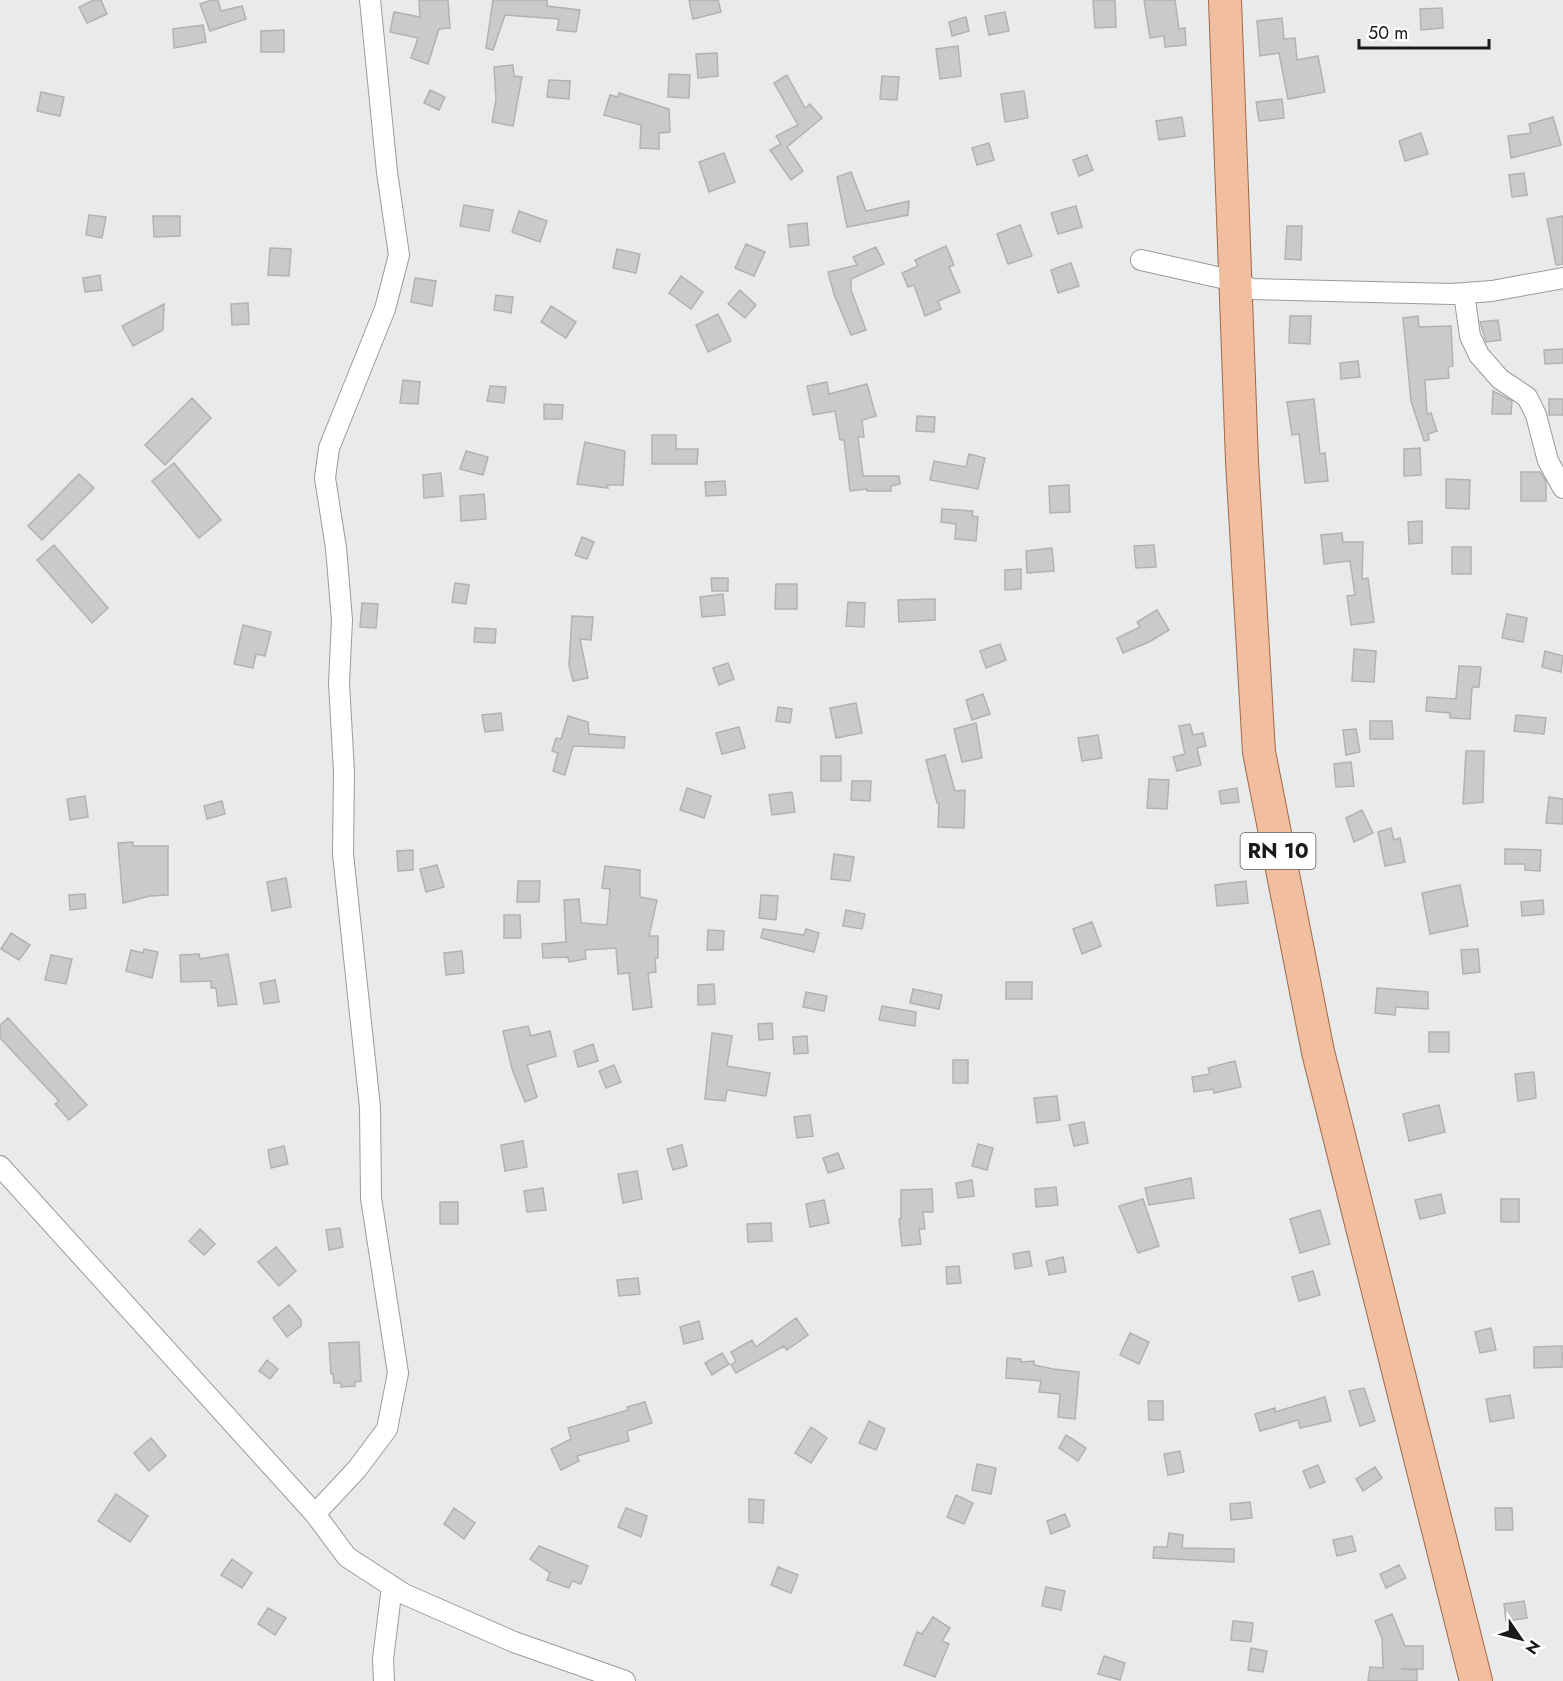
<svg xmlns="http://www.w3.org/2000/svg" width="1563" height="1681" font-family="Jost,sans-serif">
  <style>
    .building { fill: #c9cacb; stroke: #b1b2b2; stroke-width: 1.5 }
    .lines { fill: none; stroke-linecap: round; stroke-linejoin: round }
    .street-casing { stroke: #9a9b9c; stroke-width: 22 }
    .primary-casing { stroke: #9f6a48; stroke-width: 34 }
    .street { stroke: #fff; stroke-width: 20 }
    .primary { stroke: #f1bfa0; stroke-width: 32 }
    .labels { text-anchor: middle; stroke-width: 4.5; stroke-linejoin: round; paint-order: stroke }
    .shield { fill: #fff; stroke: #5f5f5f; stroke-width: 1.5 }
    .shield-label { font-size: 21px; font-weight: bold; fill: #1a1b1b }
  </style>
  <rect width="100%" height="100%" fill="#e9eaeb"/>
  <path class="building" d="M94 0H101L107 14 87 23 79 7Z
    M212 0H218L221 11 242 6 246 19 210 31 200 4Z
    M419 0H448L450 28 439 29 428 64 411 58 418 38 390 32 394 12 420 17Z
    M493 0H547V6L580 10 576 32 557 30 559 19 505 15 493 50 486 48Z
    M689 0H718L721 12 693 19Z
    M1093 0H1115L1116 27 1095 28Z
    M1144 0H1175L1179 29 1185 28 1186 45 1165 47 1164 36 1150 38Z
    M1442 8 1443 28 1421 30 1420 9Z
    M1005 12 1009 31 989 35 985 16Z
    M966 17 969 31 952 36 949 22Z
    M1282 18 1284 39 1295 38 1297 60 1318 56 1325 92 1288 99 1279 53 1260 56 1257 21Z
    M203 25 206 42 174 48 173 29Z
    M284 30V52H261V31Z
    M958 46 961 76 940 79 936 49Z
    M717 53 718 76 698 78 696 54Z
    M513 65 514 76 522 77 513 126 492 122 496 100 494 67Z
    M669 74 690 75 689 98 668 97Z
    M787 75 805 108 810 104 822 118 787 147 803 171 791 180 770 150 781 144 776 136 798 125 774 83Z
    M882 76 899 77 897 100 880 99Z
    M549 80 570 81 569 99 547 97Z
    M430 90 445 97 439 110 424 103Z
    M1024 91 1028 118 1005 122 1001 94Z
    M41 92 64 97 60 116 37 111Z
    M619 93 669 109 670 132 659 133V149L640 148 641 125 604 115 610 95 618 97Z
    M1282 99 1284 118 1259 121 1256 102Z
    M1182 117 1185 136 1159 140 1156 121Z
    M1553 117 1561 145 1511 158 1508 136 1531 133 1529 124Z
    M1421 133 1428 154 1405 161 1399 141Z
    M989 143 994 160 977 165 972 148Z
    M724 153 735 182 709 192 699 162Z
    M1087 155 1093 170 1079 176 1073 160Z
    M851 172 866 211 909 201 908 215 847 227 837 177Z
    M1524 173 1527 195 1512 197 1509 175Z
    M464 205 493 210 489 231 460 226Z
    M1076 206 1082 227 1058 234 1051 213Z
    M519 211 547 221 540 242 512 232Z
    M89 215 106 217 102 238 86 235Z
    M153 216H180V236L154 237Z
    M1563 216V264L1556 265 1547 219Z
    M807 223 809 245 790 247 788 225Z
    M1020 225 1032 256 1008 264 997 234Z
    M1287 226H1302L1301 260 1285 259Z
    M746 244 765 252 754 276 735 268Z
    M946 246 954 265 949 267 960 292 938 301 941 309 925 316 914 285 908 287 902 273 918 266 915 260Z
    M876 247 884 264 851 279V290L866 330 851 335 834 294 828 272 857 265 853 257Z
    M270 248 291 249 289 276 268 275Z
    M617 249 640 254 636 273 613 268Z
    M1071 263 1079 286 1058 293 1051 270Z
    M100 275 102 290 85 292 83 278Z
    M681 276 703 292 691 309 669 293Z
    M415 278 436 281 432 306 411 302Z
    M740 290 756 305 745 318 728 304Z
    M496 295 513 297 511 313 494 310Z
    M248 303 249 324 232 325 231 304Z
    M164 304 163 330 133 346 122 326Z
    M551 306 576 322 566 338 541 322Z
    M718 314 731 341 708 352 696 325Z
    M1290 316H1311L1310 344 1289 343Z
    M1418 316 1419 327 1451 326 1453 366 1448 367 1449 378 1425 380 1427 414 1431 413 1437 431 1428 434 1429 440 1424 441 1411 401 1403 318Z
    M1498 320 1501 340 1486 342 1480 322Z
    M1563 349V363L1545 364 1544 350Z
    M1358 361 1360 377 1341 379 1340 363Z
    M403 380 420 382 418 404 400 403Z
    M827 382 829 394 867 384 876 416 862 420 864 437H858L863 476H899L900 484 891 486V491H867V489L850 491 844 440H840L835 411 813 415 807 386Z
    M490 386 506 387 504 403 487 401Z
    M1493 391 1512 401 1511 414H1492Z
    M192 398 211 418 165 465 145 445Z
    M1314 399 1320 454 1325 453 1328 481 1305 483 1299 434 1292 435 1287 402Z
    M1549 399H1563V415H1549Z
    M544 404 563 405 562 419H544Z
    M917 416 935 417 934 432 916 431Z
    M652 435H676V449H698L697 464H652Z
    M585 442 625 451 623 485H607L608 488 577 484Z
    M1420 448 1421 475 1404 476V449Z
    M466 451 488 457 483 475 460 469Z
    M969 454 985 458 978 489 930 480 934 461 966 467Z
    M174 463 221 520 199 538 152 481Z
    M1521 472H1540L1546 481V501H1521Z
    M441 473 443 496 424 498 423 475Z
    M79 474 94 488 42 540 28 526Z
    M1446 479 1470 480 1469 509 1446 508Z
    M725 481 726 495 706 496 705 482Z
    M1069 485 1070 512 1050 513 1049 486Z
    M484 494 486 519 461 521 460 496Z
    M942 509 973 511 972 516 978 517 976 541 955 539 956 524 941 522Z
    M1422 521V543L1409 544 1408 522Z
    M1342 533 1343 542H1363L1362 579 1368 578 1374 622 1351 625 1347 596 1355 595 1350 561 1324 564 1321 535Z
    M582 537 594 542 587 559 575 555Z
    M54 545 108 608 92 623 37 560Z
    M1154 545 1156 567 1136 568 1134 546Z
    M1452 547H1471V574H1452Z
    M1052 548 1054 571 1027 573 1026 551Z
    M1021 569V589L1005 590V570Z
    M711 578H728V591H712Z
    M455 583 469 585 466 604 452 602Z
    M776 584H797V609H775Z
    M723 594 725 615 702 617 700 597Z
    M935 599V620L899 622 898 600Z
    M848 602 865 603 864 627 846 626Z
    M362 603 378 604 376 628 360 627Z
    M1157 610 1169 630 1149 642 1123 653 1117 638 1140 627 1137 622Z
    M1507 614 1527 618 1523 642 1502 638Z
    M572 616 593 617 591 640 580 639 588 678 573 681 569 665Z
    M243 625 271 632 265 656 256 654 253 668 234 664Z
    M475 628 496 629 495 643 474 642Z
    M1000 644 1006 660 986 668 980 651Z
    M1354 649 1376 651 1374 682 1352 681Z
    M1545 651 1563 656 1561 672 1542 667Z
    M728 663 734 679 719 685 713 668Z
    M1459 666 1481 667 1479 687H1472L1470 719 1450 718V713L1426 711 1427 697 1456 699Z
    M983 694 990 714 972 720 966 700Z
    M856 703 862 733 836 738 830 708Z
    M778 707 792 709 790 723 776 721Z
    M501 713 503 730 485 732 482 715Z
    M1516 715 1546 718 1544 734 1514 731Z
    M568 716 588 722 589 734 625 737 624 748 573 746 565 775 553 771 558 753 552 751 556 738 561 739Z
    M1370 721H1392L1393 739H1370Z
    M976 723 982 758 962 762 954 729Z
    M1190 724 1193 735 1203 733 1206 746 1197 748 1201 765 1177 771 1173 757 1185 754 1179 726Z
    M739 727 745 748 722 754 716 733Z
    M1356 729 1360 752 1346 755 1343 730Z
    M1098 735 1102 758 1082 761 1078 738Z
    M1466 751H1484L1483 802 1463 804Z
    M945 755 955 791 965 790 964 828 938 827 939 803H937L926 760Z
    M821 756H841V781H821Z
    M1351 762 1354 786 1336 787 1334 764Z
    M1149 779 1169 780 1167 809 1147 808Z
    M852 781H871L870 801 851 800Z
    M687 788 711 796 704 818 680 810Z
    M1237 788 1239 802 1221 804 1219 791Z
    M792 792 795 812 772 815 769 795Z
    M85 796 88 817 70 820 67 799Z
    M1549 797 1563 799V824L1546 823Z
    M222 801 225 814 207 819 204 806Z
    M1362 810 1373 833 1354 842 1346 818Z
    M1391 828 1394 840 1400 838 1405 862 1385 866 1378 832Z
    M133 842V846H168V895L150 896 123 903 118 843Z
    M1505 849 1541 850 1540 871 1525 870V864H1505Z
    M413 850V870L398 871 397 851Z
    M834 854 854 857 850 881 831 879Z
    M437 865 444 887 426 892 420 869Z
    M605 866 640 870V897L657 900 649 936H658V958H655L656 972 648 973 652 1007 633 1010 629 973 618 974 616 948 585 950 586 959 569 962 568 957 543 958 542 944 566 942 564 900 579 899 581 923 607 925 610 889 602 888Z
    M286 878 291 907 272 911 267 882Z
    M518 881H540L539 902H517Z
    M1246 881 1248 903 1217 906 1215 885Z
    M1460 885 1468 926 1430 934 1422 893Z
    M85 894 86 908 70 910 69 895Z
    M761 895 778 896 776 920 759 918Z
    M1543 900 1544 914 1522 916 1521 902Z
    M846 910 865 914 862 929 843 926Z
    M504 915H520L521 938H504Z
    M1092 922 1101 946 1082 954 1073 929Z
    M763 929 804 935 806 929 819 933 814 952 761 938Z
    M708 930 724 931 723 950H707Z
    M11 933 30 945 19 960 1 949Z
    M144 949 158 952 152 978 126 971 131 950 143 953Z
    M1478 949 1480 972 1463 974 1461 950Z
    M462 951 464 973 446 975 444 953Z
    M199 954 200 959 228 954 237 1004 218 1006 216 988H211V981L181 982 180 955Z
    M51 955 72 959 66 984 45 980Z
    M275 980 279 1002 264 1004 260 983Z
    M1006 982H1032V999H1006Z
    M714 984 715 1004 698 1005V985Z
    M1377 988 1428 992V1009L1396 1007 1395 1015 1375 1013Z
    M913 989 942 995 939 1009 910 1003Z
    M806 992 827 996 824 1011 803 1007Z
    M882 1006 916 1012 915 1026 879 1020Z
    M8 1018 87 1105 69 1120 55 1104 59 1101 0 1038V1025Z
    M772 1023 773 1039 759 1040 758 1024Z
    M528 1026 531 1036 550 1031 556 1056 527 1065 537 1097 525 1102 512 1069 503 1031Z
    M1429 1032H1449V1052H1429Z
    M712 1033 732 1036 727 1066 770 1073 766 1096 727 1090 725 1101 705 1099Z
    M807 1036 808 1053 794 1054 793 1037Z
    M593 1044 598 1061 578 1067 574 1051Z
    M953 1060H968V1083H953Z
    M1235 1061 1241 1087 1214 1093 1213 1089 1194 1092 1192 1077 1210 1074 1208 1068Z
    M614 1065 621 1082 606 1088 599 1071Z
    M1534 1072 1536 1098 1518 1101 1515 1074Z
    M1057 1096 1060 1120 1037 1123 1034 1098Z
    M1439 1105 1445 1132 1409 1141 1403 1114Z
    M810 1115 813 1136 797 1138 794 1117Z
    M1084 1122 1088 1143 1074 1146 1069 1125Z
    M523 1141 527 1167 505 1171 501 1145Z
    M978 1144 993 1148 987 1170 972 1166Z
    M682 1145 687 1166 673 1170 667 1149Z
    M284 1146 288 1164 271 1168 268 1150Z
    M838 1153 844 1168 828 1173 823 1158Z
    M637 1171 642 1199 623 1203 618 1174Z
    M1191 1178 1194 1198 1149 1205 1145 1188Z
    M972 1180 974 1196 958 1198 956 1183Z
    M1056 1187 1058 1205 1036 1207 1035 1189Z
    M543 1188 546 1210 527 1212 524 1191Z
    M932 1189 933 1212H923L925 1229H919L921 1244 902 1246 899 1219H901V1190Z
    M1441 1194 1445 1213 1420 1219 1415 1200Z
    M1143 1199 1159 1246 1138 1253 1119 1206Z
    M1501 1199H1519V1222H1501Z
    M824 1200 829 1223 810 1227 806 1204Z
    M440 1202H458V1224H440Z
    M1320 1210 1330 1244 1300 1253 1290 1219Z
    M771 1223 772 1241 748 1242 747 1224Z
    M340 1228 343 1247 329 1250 326 1230Z
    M200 1229 215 1244 204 1255 189 1241Z
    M276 1247 296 1271 279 1286 258 1262Z
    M1029 1251 1032 1266 1015 1269 1013 1254Z
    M1063 1257 1066 1272 1049 1275 1046 1261Z
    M959 1266 961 1283 947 1284 946 1267Z
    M1313 1271 1320 1295 1299 1301 1292 1277Z
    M638 1278 640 1294 619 1296 617 1280Z
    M289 1305 301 1320V1326L287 1337 273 1318Z
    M796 1318 808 1335 787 1350 784 1346 736 1373 731 1365 736 1361 731 1352 752 1340 756 1347Z
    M699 1321 703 1339 684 1344 680 1327Z
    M1491 1328 1496 1350 1480 1353 1475 1332Z
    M1130 1333 1149 1342 1139 1364 1120 1355Z
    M359 1342 361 1381 355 1382V1386L341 1387V1383H334L333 1374H331L329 1343Z
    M1562 1346V1367L1534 1368V1347Z
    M722 1353 729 1364 712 1375 705 1363Z
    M1007 1358 1021 1359V1362L1034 1361V1365L1053 1369 1079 1372 1075 1419 1058 1417 1060 1394 1039 1392 1041 1381 1006 1378Z
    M267 1360 278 1369 270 1379 259 1371Z
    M1364 1388 1375 1421 1360 1426 1349 1391Z
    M1510 1395 1514 1418 1490 1422 1486 1399Z
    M1325 1397 1331 1421 1300 1428 1298 1420 1260 1431 1255 1414 1275 1408V1412Z
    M1148 1401H1163V1420H1149Z
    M645 1402 652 1423 627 1431 629 1441 577 1456 579 1461 561 1470 551 1449 571 1439 568 1428 628 1410 627 1407Z
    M869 1421 885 1429 876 1450 859 1443Z
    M811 1427 827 1438 811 1463 795 1453Z
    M1066 1435 1086 1448 1078 1461 1059 1448Z
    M151 1438 166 1456 149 1471 134 1453Z
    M1180 1451 1184 1472 1168 1475 1164 1454Z
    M977 1464 996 1468 991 1494 972 1490Z
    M1318 1465 1325 1482 1310 1488 1303 1471Z
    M1375 1467 1382 1478 1363 1491 1356 1479Z
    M116 1494 148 1516 130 1542 98 1521Z
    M956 1495 973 1503 964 1524 947 1517Z
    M749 1499 764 1500 763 1523 749 1522Z
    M1250 1502 1252 1518 1231 1520 1230 1504Z
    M454 1508 475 1523 464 1539 444 1524Z
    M626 1508 647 1516 641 1537 618 1527Z
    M1495 1508H1512L1513 1530H1496Z
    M1065 1514 1070 1526 1051 1534 1047 1521Z
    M1169 1533 1183 1535 1182 1548 1234 1549V1562L1153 1558 1154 1547H1167Z
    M1352 1536 1356 1551 1337 1556 1333 1540Z
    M539 1546 588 1566 581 1584 572 1581 569 1588 547 1580 550 1573 530 1559Z
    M232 1559 252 1573 242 1588 221 1575Z
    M1399 1565 1406 1578 1386 1588 1380 1574Z
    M778 1567 798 1575 791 1593 771 1585Z
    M1046 1587 1065 1591 1061 1610 1042 1606Z
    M1524 1601 1527 1618 1506 1621 1504 1604Z
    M268 1608 286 1618 275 1635 258 1624Z
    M1392 1614 1405 1646H1423V1669H1401L1417 1670V1681H1368L1370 1667 1383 1668 1382 1638 1375 1621Z
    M933 1617 950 1628 942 1641 949 1644 935 1677 904 1665 917 1632 922 1634Z
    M1233 1621 1253 1623 1251 1642 1231 1640Z
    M1251 1648 1267 1651 1263 1672 1248 1670Z
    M1104 1656 1125 1663 1120 1680 1098 1674Z"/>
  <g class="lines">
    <defs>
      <path id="street" d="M1141 260 1235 281 1252 289 1452 294 1492 291 1563 278
        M1464 293 1470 336 1479 355 1500 379 1527 397 1536 415 1548 461 1563 488
        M0 1166 315 1514 347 1557 404 1594 514 1642 625 1681
        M315 1514 357 1469 387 1429 398 1373 371 1198 370 1107 343 854 344 772 339 683 342 620 336 548 325 478 329 448 385 309 399 255 387 172 370 0
        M384 1681 383 1659 392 1586"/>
      <path id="primary" d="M1225 0 1242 461 1259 752 1318 1052 1476 1681"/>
    </defs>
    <use href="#street" class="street-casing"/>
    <use href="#primary" class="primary-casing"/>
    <use href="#street" class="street"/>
    <use href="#primary" class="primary"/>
  </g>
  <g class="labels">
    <rect class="shield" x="1240.5" y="833" width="75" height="36" rx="4.5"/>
    <g class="shield-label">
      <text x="1278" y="858">RN 10</text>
    </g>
  </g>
  <g transform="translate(1521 1639) rotate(125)" stroke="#ffffff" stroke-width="4.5" paint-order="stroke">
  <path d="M0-4.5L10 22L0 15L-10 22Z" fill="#1a1b1b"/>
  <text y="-9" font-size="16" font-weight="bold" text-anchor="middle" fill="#1a1b1b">N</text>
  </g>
  <path d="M1359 39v9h130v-9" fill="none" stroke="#1a1b1b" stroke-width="3"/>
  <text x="1368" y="39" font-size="18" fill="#1a1b1b" stroke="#ffffff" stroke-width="4.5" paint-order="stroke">50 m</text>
</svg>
